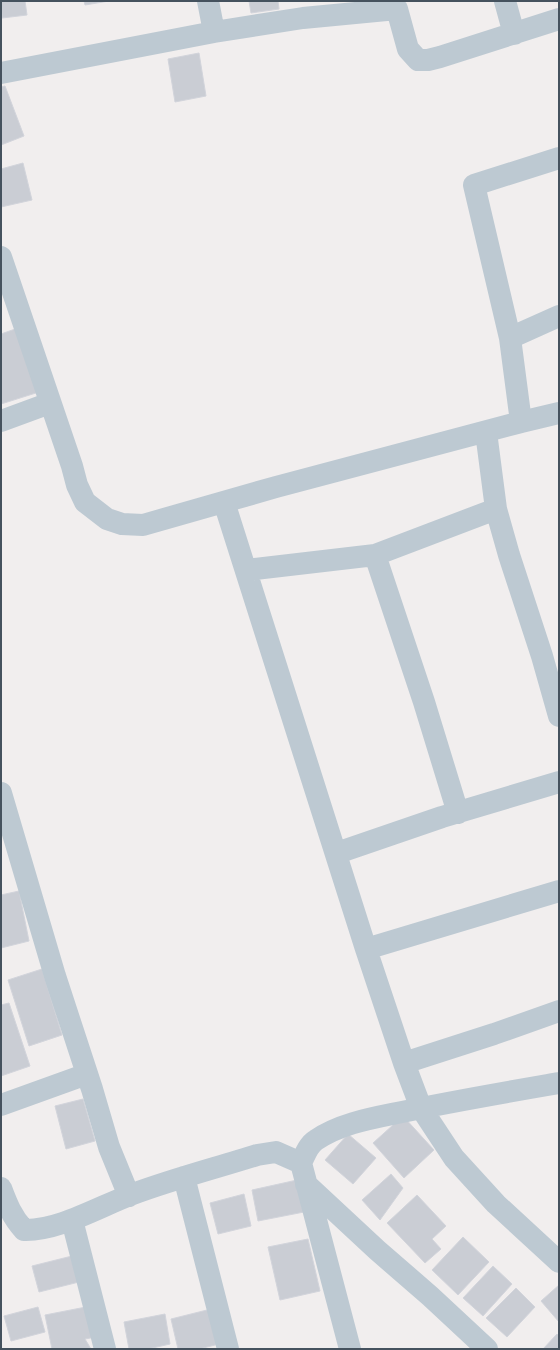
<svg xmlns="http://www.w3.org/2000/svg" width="560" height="1350" font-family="'Varela Round',sans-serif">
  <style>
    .building { fill: #cacdd4; stroke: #d2d4db }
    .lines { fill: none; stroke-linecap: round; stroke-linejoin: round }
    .minor { stroke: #bdc9d2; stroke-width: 22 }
  </style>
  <rect width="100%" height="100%" fill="#f1eeee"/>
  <path class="building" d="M1 1H25L27 15 2 18Z
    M84 1H109L85 5Z
    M249 1H278L279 9 251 13Z
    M199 53 206 96 175 102 168 59Z
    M5 86 24 136 1 145V87Z
    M23 163 32 200 1 207V169Z
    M18 328 39 392 1 404V334Z
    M19 891 29 941 1 948V895Z
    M42 969 62 1035 29 1046 8 980Z
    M9 1003 30 1066 1 1076V1005Z
    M83 1099 95 1141 66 1149 55 1106Z
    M403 1116 434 1150 404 1178 373 1143Z
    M348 1134 376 1158 353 1184 325 1160Z
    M391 1174 403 1188 380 1220 362 1200Z
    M297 1180 304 1212 258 1221 252 1190Z
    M244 1194 251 1226 218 1234 210 1203Z
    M417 1195 446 1226 432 1239 441 1249 425 1263 387 1223Z
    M463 1237 489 1262 458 1295 432 1270Z
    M308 1239 320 1291 280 1300 268 1247Z
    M72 1256 79 1282 39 1292 32 1266Z
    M493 1266 512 1284 483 1316 463 1298Z
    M559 1285V1322L541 1301Z
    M516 1288 535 1307 507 1337 486 1318Z
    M91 1306 96 1337 85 1339 91 1349H52L45 1315Z
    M38 1307 45 1332 11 1341 4 1316Z
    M211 1309 219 1344 199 1349H178L171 1319Z
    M165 1314 170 1344 148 1349H129L124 1322Z
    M557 1334 559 1336V1349H543Z"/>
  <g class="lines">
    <path class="minor" d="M208 1 214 32 303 18 397 9 408 49 418 60H428L440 57 559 19
      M505 1 514 34
      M1 73 214 32
      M1 257 72 466 77 485 85 502 107 519 122 524 143 525 276 487 521 422 559 413
      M510 338 474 185 559 158
      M1 421 50 403
      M521 422 510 338 559 316
      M486 432 496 509 509 555 542 656 559 716
      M224 502 366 949 404 1063 421 1108 454 1158 496 1204 559 1262
      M375 555 424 702 458 813
      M246 570 375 555 496 509
      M1 793 55 976 92 1089 109 1147 129 1196
      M337 853 442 817 559 782
      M366 949 559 891
      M404 1063 494 1034 559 1011
      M1 1105 87 1074
      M184 1177 228 1349
      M306 1184 377 1250 430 1296 487 1349
      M1 1188C7 1204 12 1217 24 1230 59 1231 100 1206 133 1194 173 1179 216 1168 257 1155L276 1152 301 1163
      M72 1220 105 1349
      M350 1349 301 1163C305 1155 308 1145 316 1140 341 1123 373 1118 402 1112 454 1101 507 1092 559 1083"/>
  </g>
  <rect width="560" height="1350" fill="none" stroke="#45525e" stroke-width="4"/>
</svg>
